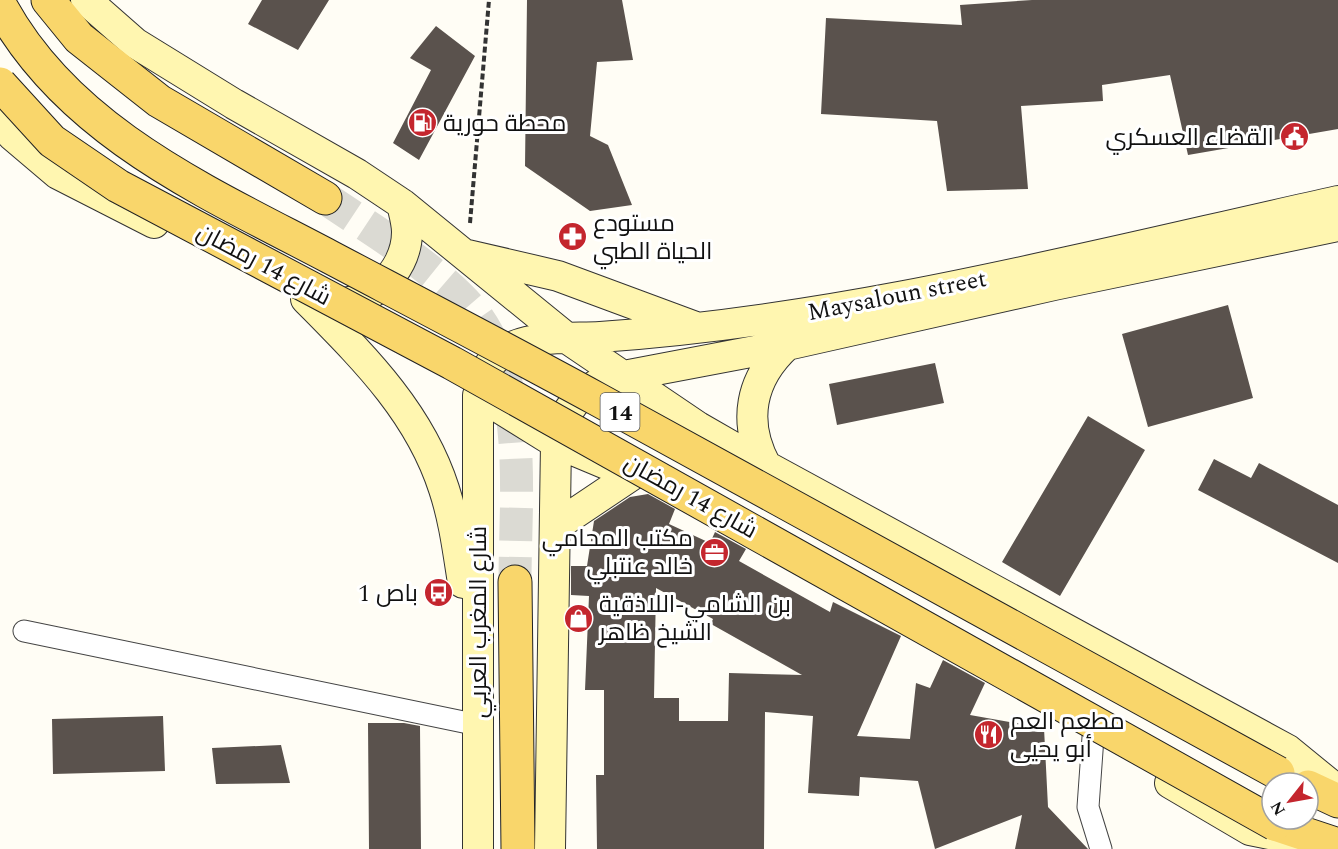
<svg xmlns="http://www.w3.org/2000/svg" width="1338" height="849" font-family="Spectral,Cairo,serif">
  <style>
    .building { fill: #5a524d; fill-rule: evenodd }
    .lines { fill: none; stroke-linecap: round; stroke-linejoin: round }
    .primary-tunnel { stroke: #dbdad3; stroke-width: 33; stroke-dasharray: 33 16; stroke-linecap: butt }
    .minor-casing { stroke: #444; stroke-width: 23 }
    .secondary-casing { stroke: #333; stroke-width: 32 }
    .primary-casing { stroke: #222; stroke-width: 35 }
    .path { stroke: #333; stroke-width: 4; stroke-dasharray: 6 3; stroke-linecap: butt }
    .minor { stroke: #fff; stroke-width: 21 }
    .secondary { stroke: #fff6b0; stroke-width: 30 }
    .primary { stroke: #f9d66b; stroke-width: 33 }
    .primary-bridge-casing { stroke: #222; stroke-width: 35; stroke-linecap: butt }
    .primary-bridge { stroke: #f9d66b; stroke-width: 33 }
    .labels { text-anchor: middle; stroke-width: 6; stroke-linejoin: round; paint-order: stroke }
    .shield { fill: #fff; stroke: #585858; stroke-width: 1.5 }
    .shield-label { font-size: 22px; font-weight: bold; fill: #111 }
    .poi-label { font-size: 24px; fill: #111; stroke: #fff; text-anchor: start }
    .street-label { font-size: 24px; fill: #111; stroke: #fff }
  </style>
  <rect width="100%" height="100%" fill="#fffdf5"/>
  <path class="building" d="M262 0H329L298 50 248 24Z
    M527 0H622L633 60 597 62 590 136 608 145 632 205 590 211 525 166Z
    M1032 0H1338V129L1188 155 1170 75 1102 85 1103 101 1021 106 1028 189 947 191 937 121 821 114 826 18 962 25 960 5Z
    M436 26 475 56 419 160 393 143 431 70 410 58Z
    M1228 305 1253 398 1148 427 1122 334Z
    M935 363 944 403 837 425 829 384Z
    M1088 416 1145 450 1060 596 1002 562Z
    M1214 459 1251 478 1259 463 1338 505V563L1198 490Z
    M648 494 675 509 669 524 710 543 715 532 746 549 739 561 830 612 833 602 901 636 857 736 910 739 916 683 930 688 943 660 985 683 970 715 1044 728 1048 807 1088 849H1015L1022 815 935 849 918 781 860 777 859 796 808 793 813 716 765 712 764 849H597L596 775H604V690H585L589 596 571 595V566H587L594 521 630 497ZM656 588 713 619 711 624 802 675 729 673 728 721H679V698H654Z
    M163 716 165 771 53 774 52 719Z
    M368 723H404L420 726 421 849H369Z
    M281 745 290 783 216 784 212 748Z"/>
  <g class="lines">
    <path class="primary-tunnel" d="M325 198C371 229 421 259 461 298 531 368 515 492 515 582"/>
    <defs>
      <path id="minor" d="M24 631 478 725
        M1093 737 1088 807 1101 849"/>
      <path id="secondary" d="M86 0 135 43 234 104 357 174 402 204 568 339 698 427 766 466 1288 750 1338 791
        M0 121 12 135 58 174 154 223
        M468 255 558 276 693 326
        M306 299C362 356 419 411 444 489 454 519 458 551 463 583
        M324 303C365 310 407 274 407 232 407 223 404 213 402 204
        M482 397 556 443 611 466
        M766 466C742 422 750 379 787 345
        M556 526 632 475
        M1170 783 1250 830 1294 839
        M478 849V395C481 387 483 376 487 369 508 332 564 339 600 337 849 320 1094 255 1338 201
        M550 849 556 443C563 411 578 392 608 379L787 345 1054 285 1338 226"/>
      <path id="primary" d="M48 0 79 38 159 101 325 198
        M515 582 518 849
        M1308 787 1338 801
        M1275 824 1338 845"/>
    </defs>
    <use href="#minor" class="minor-casing"/>
    <use href="#secondary" class="secondary-casing"/>
    <use href="#primary" class="primary-casing"/>
    <path class="path" d="M470 223 489 0"/>
    <use href="#minor" class="minor"/>
    <use href="#secondary" class="secondary"/>
    <use href="#primary" class="primary"/>
    <defs>
      <path id="primary-bridge" d="M0 5C68 132 209 193 330 257 419 304 509 351 597 399 824 523 1051 648 1278 773
        M0 84 52 141 118 186 452 363 1275 824"/>
    </defs>
    <use href="#primary-bridge" class="primary-bridge-casing"/>
    <use href="#primary-bridge" class="primary-bridge"/>
  </g>
  <defs>
    <symbol id="fuel-disc" viewBox="-11 -11 22 22"><circle r="9.5" fill="#c4262e" stroke="#fff"/><path d="M-5.5-6h7V0h2V4h1.3V-2.5L3-4.5l.8-.8L6-3V5H2.5V1h-1V6h-7ZM-4.2-4.7v3.2H.2V-4.7Z" fill="#fff"/></symbol>
    <symbol id="civic-disc" viewBox="-11 -11 22 22"><circle r="9.5" fill="#c4262e" stroke="#fff"/><path d="M-.6-6.5H3V-4.5H.6V-3L4-1V1h2V6H-6V1h2V-1L-.6-3ZM-1.2 2.5V6h2.4V2.5Z" fill="#fff"/></symbol>
    <symbol id="pharmacy-disc" viewBox="-11 -11 22 22"><circle r="9.5" fill="#c4262e" stroke="#fff"/><path d="M-2-6h4v4h4v4h-4v4h-4v-4h-4v-4h4Z" fill="#fff"/></symbol>
    <symbol id="office-disc" viewBox="-11 -11 22 22"><circle r="9.5" fill="#c4262e" stroke="#fff"/><path d="M-6-3h4V-5.5h4V-3h4V5H-6ZM-1-4.5V-3h2v-1.5ZM-6 0V1H6V0Z" fill="#fff"/></symbol>
    <symbol id="bus-disc" viewBox="-11 -11 22 22"><circle r="9.5" fill="#c4262e" stroke="#fff"/><path d="M-5-6H5V4H4V6H2V4H-2V6H-4V4H-5ZM-3.5-4V0h7V-4ZM-3.5 1.2v1.5H-2V1.2ZM2 1.2v1.5H3.5V1.2Z" fill="#fff"/></symbol>
    <symbol id="shop-disc" viewBox="-11 -11 22 22"><circle r="9.5" fill="#c4262e" stroke="#fff"/><path d="M-5-2.5h2.3a2.7 3.5 0 0 1 5.4 0H5L5.5 6h-11ZM-1.5-2.5h3a1.5 2.3 0 0 0-3 0Z" fill="#fff"/></symbol>
    <symbol id="restaurant-disc" viewBox="-11 -11 22 22"><circle r="9.5" fill="#c4262e" stroke="#fff"/><path d="M-5-6h1v4h1v-4h1v4h1v-4h1v5L-1.5 .5V6h-2V.5L-5-1ZM5-6V6H3V1.5H1.5Q1.5-4 5-6Z" fill="#fff"/></symbol>
  </defs>
  <g fill-rule="evenodd">
    <use href="#fuel-disc" x="406" y="106" width="33" height="33"/>
    <use href="#civic-disc" x="1278" y="120" width="33" height="33"/>
    <use href="#pharmacy-disc" x="556" y="220" width="33" height="33"/>
    <use href="#office-disc" x="698" y="536" width="33" height="33"/>
    <use href="#bus-disc" x="422" y="576" width="33" height="33"/>
    <use href="#shop-disc" x="562" y="602" width="33" height="33"/>
    <use href="#restaurant-disc" x="972" y="718" width="33" height="33"/>
  </g>
  <g class="labels">
    <rect class="shield" x="600.5" y="393" width="39" height="38" rx="4.5"/>
    <g class="shield-label">
      <text x="620" y="420">14</text>
    </g>
    <g class="poi-label">
      <text x="443" y="131">محطة حورية</text>
      <text x="1274" y="145" text-anchor="end">القضاء العسكري</text>
      <text x="593" y="231">مستودع<tspan x="593" dy="28">الحياة الطبي</tspan></text>
      <text x="693" y="546" text-anchor="end">مكتب المحامي<tspan x="693" dy="28">خالد عنتبلي</tspan></text>
      <text x="418" y="601" text-anchor="end">باص 1</text>
      <text x="599" y="612">بن الشامي-اللاذقية<tspan x="599" dy="28">الشيخ ظاهر</tspan></text>
      <text x="1010" y="729">مطعم العم<tspan x="1010" dy="28">أبو يحيى</tspan></text>
    </g>
    <g class="street-label">
      <text transform="translate(264 264) rotate(28)" y="8">شارع 14 رمضان</text>
      <text transform="translate(897 295) rotate(-11)" y="8">Maysaloun street</text>
      <text transform="translate(691 496) rotate(29)" y="8">شارع 14 رمضان</text>
      <text transform="translate(478 622) rotate(-90)" y="8">شارع المغرب العربي</text>
    </g>
  </g>
  <g transform="translate(1290 801) rotate(239)"><circle r="28" fill="#ffffff" stroke="#a0a0a0" stroke-width="1.5"/>
  <path d="M0-4.5L10 22L0 15L-10 22Z" fill="#c4262e"/>
  <text y="-9" font-size="16" font-weight="bold" text-anchor="middle" fill="#111111">N</text>
  </g>
</svg>
